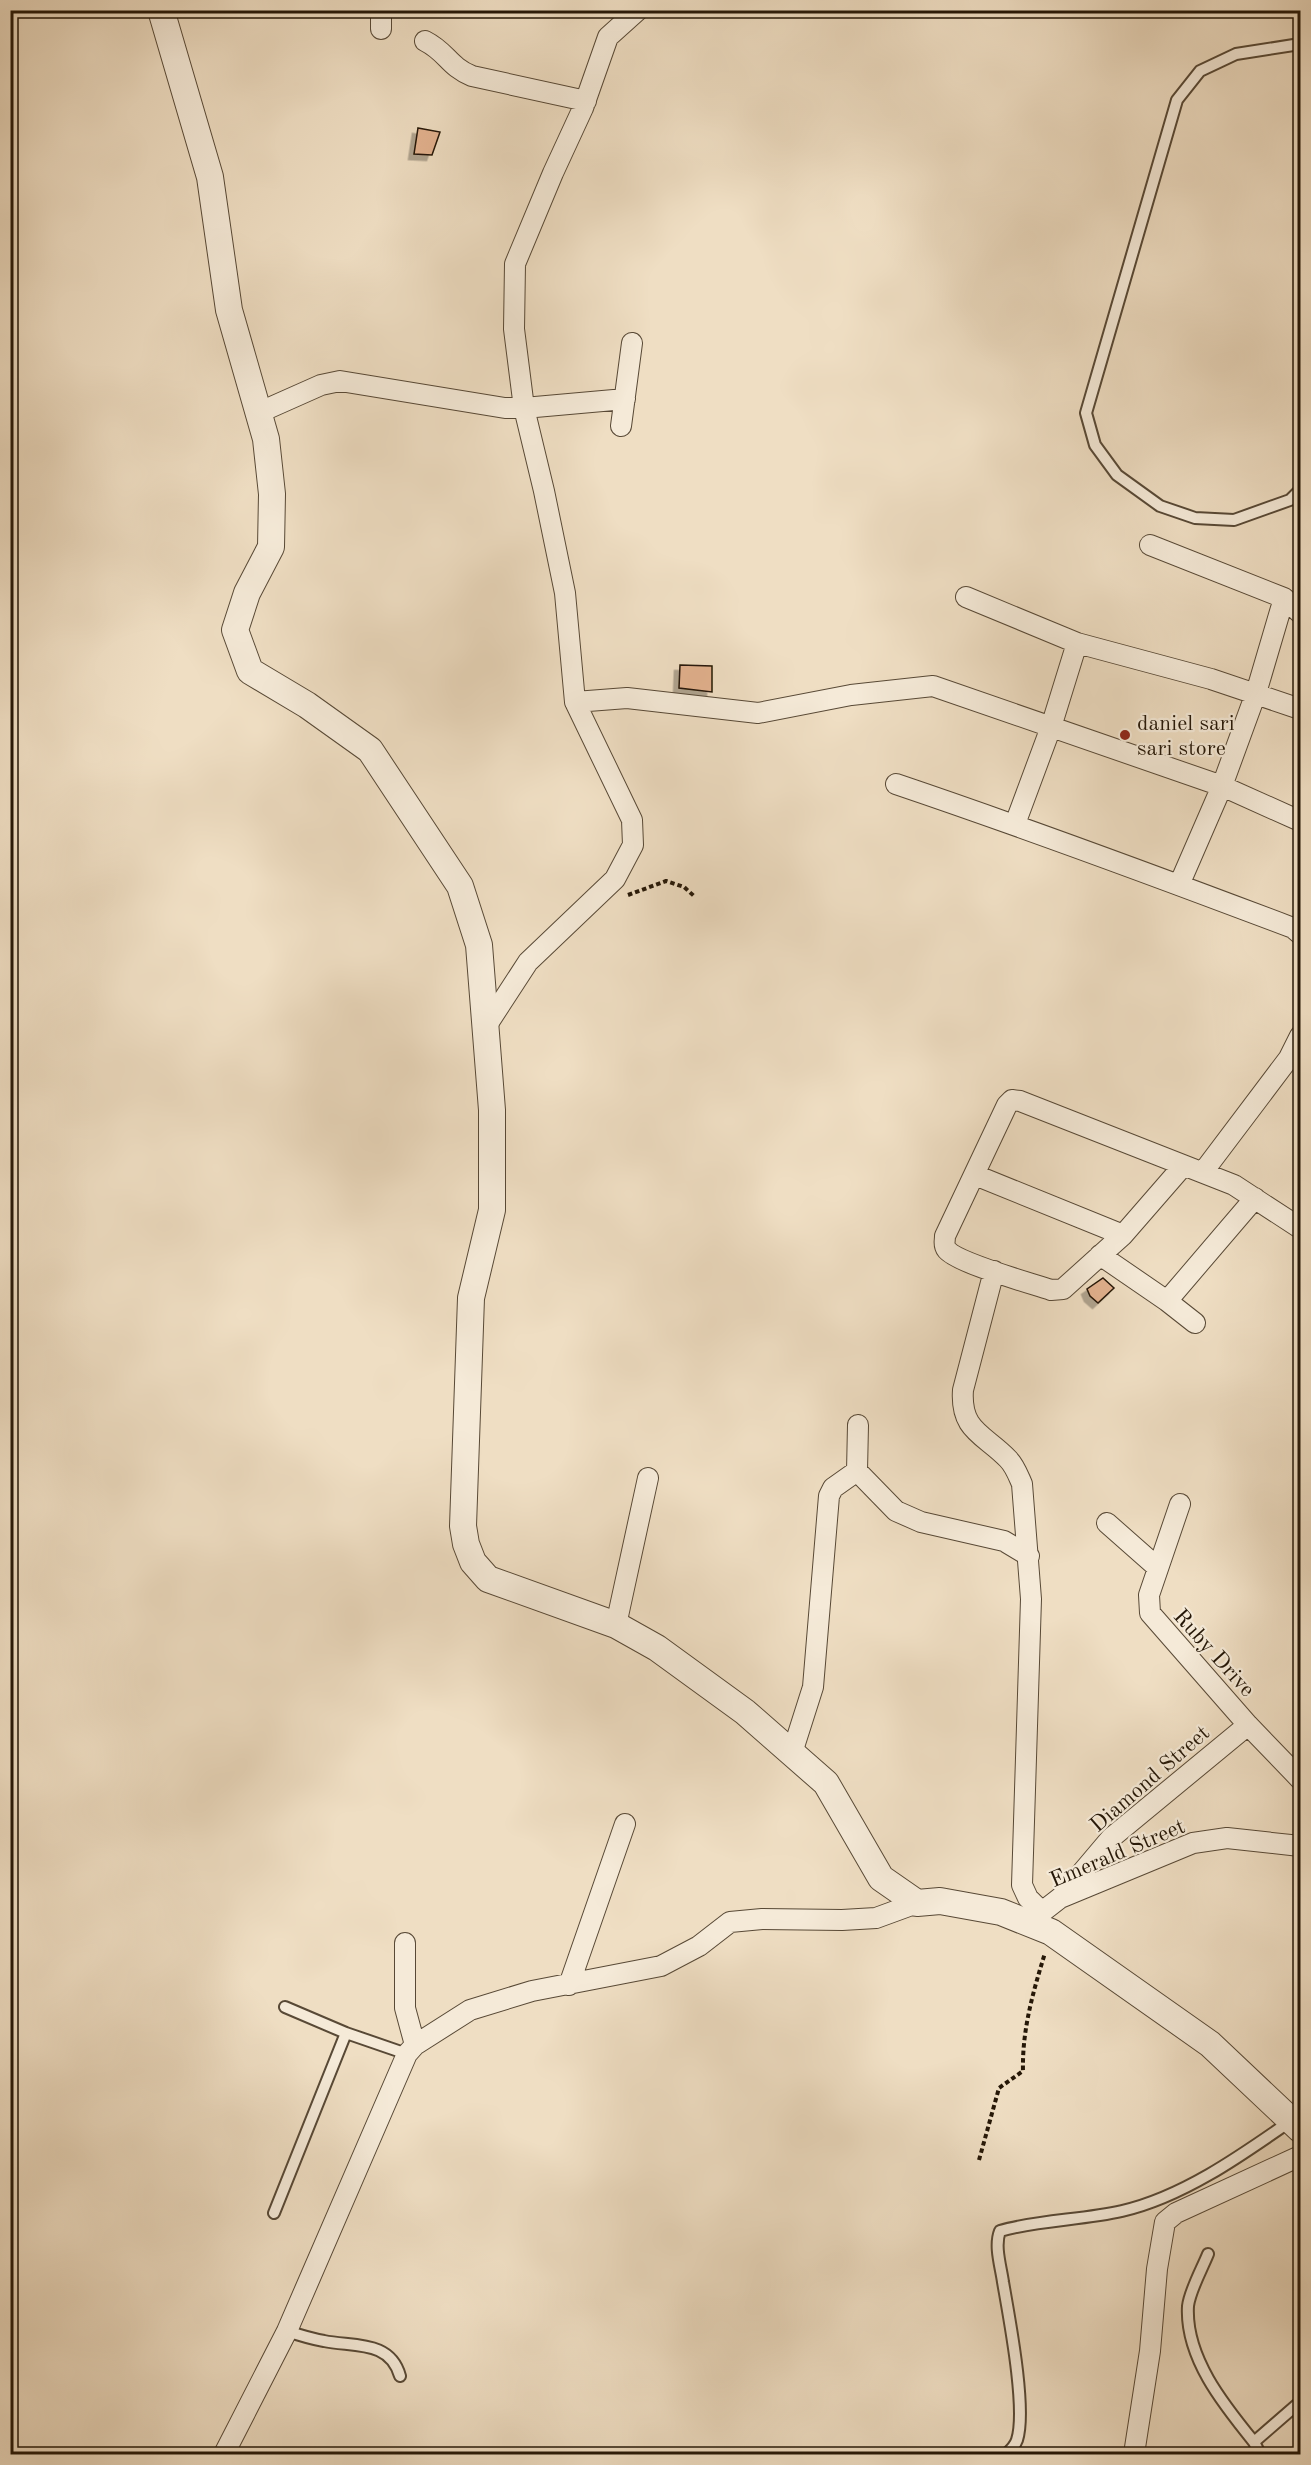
<svg xmlns="http://www.w3.org/2000/svg" width="1311" height="2465" font-family="'Old Standard TT',serif">
  <style>
    .building { fill: #e3b28f; stroke: #251707; stroke-width: 1.5; filter: url(#shadow) }
    .lines { fill: none; stroke-linecap: round; stroke-linejoin: round }
    .service-casing { stroke: #584936; stroke-width: 14 }
    .minor-casing { stroke: #584936; stroke-width: 22 }
    .tertiary-casing { stroke: #584936; stroke-width: 28 }
    .path { stroke: #251707; stroke-width: 4; stroke-dasharray: 4.5 3; stroke-linecap: butt }
    .service { stroke: #f5ead8; stroke-width: 10 }
    .minor { stroke: #f5ead8; stroke-width: 20 }
    .tertiary { stroke: #f5ead8; stroke-width: 26 }
    .poi-dot { fill: #8f2418; stroke: #f5ead8; stroke-width: 2 }
    .labels { text-anchor: middle; stroke-width: 4.5; stroke-linejoin: round; paint-order: stroke }
    .poi-label { font-size: 22px; fill: #251707; stroke: #f5ead8; text-anchor: start }
    .street-label { font-size: 22px; fill: #251707; stroke: #f5ead8 }
  </style>
  <defs>
    <filter id="shadow"><feDropShadow dx="-5.5" dy="5.5" stdDeviation="0" flood-color="#0004"/></filter>
  </defs>
  <rect width="100%" height="100%" fill="#efdec3"/>
  <filter id="stains"><feTurbulence type="fractalNoise" baseFrequency=".00333" numOctaves="4"/><feColorMatrix values="0 0 0 0 .2 0 0 0 0 .09 0 0 0 0 .02 0 0 0 .5 -.17"/></filter>
  <radialGradient id="worn" r=".72"><stop offset=".6" stop-color="#630" stop-opacity="0"/><stop offset="1" stop-color="#630" stop-opacity=".3"/></radialGradient>
  <path class="building" d="M418 128 440 132 432 155 414 154Z
    M680 665 712 666V692L679 688Z
    M1103 1278 1114 1288 1098 1303 1090 1296 1087 1289Z"/>
  <g class="lines">
    <defs>
      <path id="service" d="M1300 44 1236 54 1200 71 1177 100 1086 413 1095 445 1117 475 1160 506 1195 518 1234 520 1290 500 1300 490
        M285 2007 346 2033 407 2054
        M274 2213 346 2033
        M1208 2254C1202 2269 1190 2290 1188 2306 1185 2357 1223 2404 1254 2442
        M287 2331C299 2335 312 2339 324 2341 354 2347 390 2340 400 2376
        M1006 2454C1011 2450 1015 2446 1017 2440 1027 2409 1009 2317 1003 2282 1001 2267 994 2246 1000 2231 1037 2220 1083 2220 1122 2211 1183 2197 1242 2155 1292 2120
        M1260 2454 1254 2442 1300 2402"/>
      <path id="minor" d="M381 29V10
        M425 41C447 52 448 66 472 76L586 101
        M258 413 321 385 340 381 505 408H524L625 399
        M621 426 632 343
        M1150 545 1284 598 1300 613
        M966 597 1077 643 1211 679 1300 709
        M575 702 627 698 758 713 851 695 933 686 1222 786 1300 821
        M896 784C1029 829 1161 878 1293 928L1300 934
        M1015 824 1051 727 1077 643
        M1179 885 1222 786 1256 693 1284 598
        M485 1028 528 962 615 879 633 845 632 820 575 702 565 593 544 491 524 408 514 329 515 264 553 173 583 108 608 37 638 10
        M1183 1166 1123 1235 1063 1289 1051 1290C1030 1283 958 1263 947 1250 943 1245 945 1242 945 1236L1007 1105 1012 1100 1020 1101 1234 1185 1300 1228
        M1203 1172 1289 1058 1300 1036
        M975 1175 1123 1235
        M1100 1255 1167 1301 1195 1323
        M994 1271 963 1390C960 1431 984 1434 1008 1459 1015 1466 1018 1475 1022 1484L1031 1599 1022 1885 1028 1898 1042 1912
        M1167 1301 1255 1198
        M857 1471 896 1511 921 1522 1004 1541 1029 1556
        M1180 1504 1149 1595 1150 1613 1248 1725 1300 1779
        M1107 1523 1158 1568
        M616 1625 648 1478
        M792 1753 813 1687 829 1496 833 1488 857 1471 858 1425
        M1062 1896 1111 1838 1248 1725
        M1034 1921 1042 1912 1060 1898 1193 1843 1227 1838 1300 1846
        M405 1943V2008L415 2045
        M569 1985 625 1824
        M224 2454 287 2331 407 2054 415 2045 470 2010 532 1991 661 1966 699 1946 730 1922 762 1919 842 1920 876 1918 917 1903
        M1134 2454 1150 2351 1157 2269 1165 2222 1176 2213 1300 2156"/>
      <path id="tertiary" d="M161 10 210 177 229 310 266 439 272 494 271 547 247 593 235 630 250 671 307 705 370 750 460 886 479 945 492 1110V1210L471 1298 463 1526 466 1544 473 1562 488 1579 616 1625 657 1648 745 1712 826 1783 881 1878 917 1903 940 1901 1001 1912 1051 1932 1210 2044 1300 2129"/>
    </defs>
    <use href="#service" class="service-casing"/>
    <use href="#minor" class="minor-casing"/>
    <use href="#tertiary" class="tertiary-casing"/>
    <path class="path" d="M628 895 666 881 684 887 694 896
      M979 2160 999 2088 1023 2071C1022 2030 1033 1992 1045 1953"/>
    <use href="#service" class="service"/>
    <use href="#minor" class="minor"/>
    <use href="#tertiary" class="tertiary"/>
  </g>
  <circle class="poi-dot" cx="1125" cy="735" r="6"/>
  <g class="labels">
    <g class="poi-label">
      <text x="1137" y="730">daniel sari<tspan x="1137" dy="25">sari store</tspan></text>
    </g>
    <g class="street-label">
      <text transform="translate(1215 1652) rotate(48)" y="8">Ruby Drive</text>
      <text transform="translate(1149 1778) rotate(-41)" y="8">Diamond Street</text>
      <text transform="translate(1117 1852) rotate(-23)" y="8">Emerald Street</text>
    </g>
  </g>
  <rect width="1311" height="2465" fill="none" stroke="#efdec3" stroke-width="36"/>
  <rect x="12" y="12" width="1287" height="2441" fill="none" stroke="#251707" stroke-width="3"/>
  <rect x="18" y="18" width="1275" height="2429" fill="none" stroke="#251707" stroke-width="1.5"/>
  <rect width="100%" height="100%" filter="url(#stains)"/>
  <rect width="100%" height="100%" fill="url(#worn)"/>
</svg>
